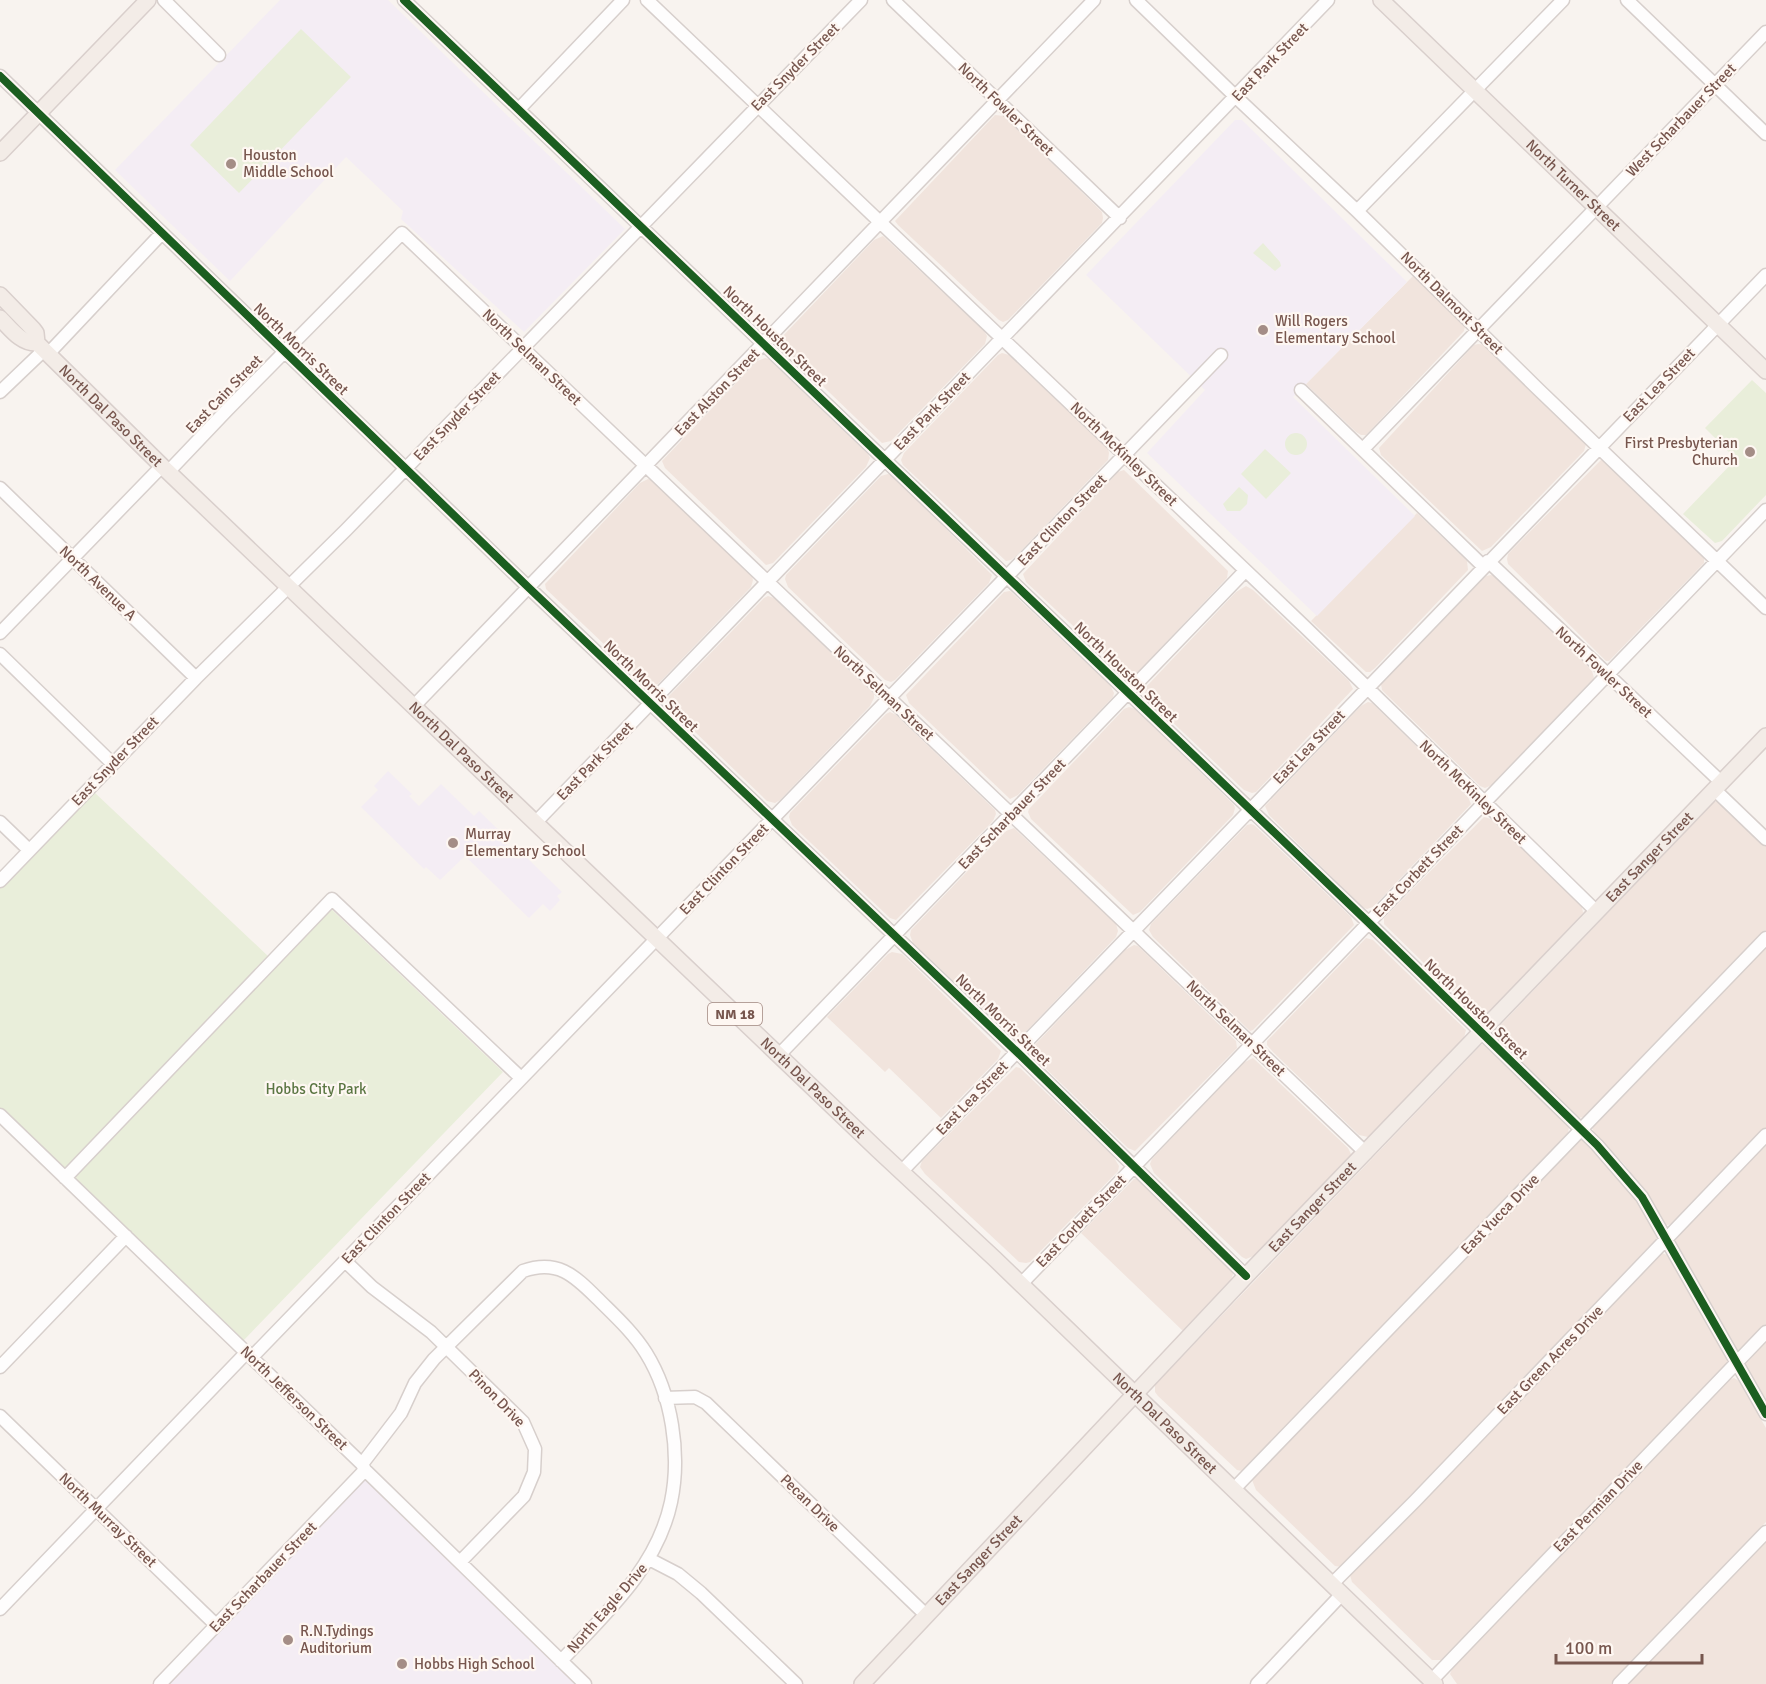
<svg xmlns="http://www.w3.org/2000/svg" width="1766" height="1684" font-family="Signika,sans-serif">
  <style>
    .residential { fill: #f1e4dd }
    .education { fill: #f4edf4 }
    .green { fill: #e9eeda }
    .lines { fill: none; stroke-linecap: round; stroke-linejoin: round }
    .minor-casing { stroke: #d7cfcc; stroke-width: 15 }
    .major-casing { stroke: #d9cfcc; stroke-width: 18 }
    .minor { stroke: #fefdfd; stroke-width: 12 }
    .major { stroke: #f3ece7; stroke-width: 15 }
    .cycleway-casing { stroke: #fef7f2; stroke-width: 11 }
    .cycleway { stroke: #1b5e20; stroke-width: 8 }
    .poi-dot { fill: #a48d86; stroke: #fef7f2; stroke-width: 2 }
    .labels { text-anchor: middle; stroke-width: 4.5; stroke-linejoin: round; paint-order: stroke }
    .shield { fill: #fef7f2; stroke: #a0867f; stroke-width: 1.5 }
    .shield-label { font-size: 14px; font-weight: bold; fill: #77564e }
    .street-label { font-size: 15px; fill: #77564e; stroke: #fef7f2 }
    .poi-label { font-size: 15px; fill: #77564e; stroke: #fef7f2; text-anchor: start }
    .park-label { font-size: 15px; fill: #5b7643; stroke: #fef7f2 }
  </style>
  <rect width="100%" height="100%" fill="#f8f3ef"/>
  <path class="residential" d="M995 115 1004 116 1102 212 1103 218 1102 223 1008 320 1003 322 999 320 898 225 895 221Z
    M883 236 984 331 987 336 985 344 891 441 882 443 779 344 781 338 874 240Z
    M1414 275 1465 326 1464 331 1366 435H1361L1356 432 1306 384Z
    M1478 344 1486 345 1583 439 1586 444 1584 451 1491 547 1482 551 1381 455 1379 448 1474 345Z
    M1002 353 1009 355 1108 449 1109 453 1108 460 1016 556 1011 560 1006 561 903 465 901 460 904 453 998 355Z
    M765 358 769 359 868 454 870 458 866 467 773 563 766 565 665 468 662 461 757 361Z
    M1601 460 1606 461 1704 557V563L1609 661H1606L1508 564 1507 559 1508 554Z
    M1124 470 1228 571 1227 578 1137 673 1128 677 1026 582 1023 574 1118 472Z
    M888 474 892 475 992 575 989 583 895 680 891 682 885 680 788 587 785 579 786 575 881 476Z
    M648 479 652 480 752 576 753 580 751 587 658 684 653 686 646 684 546 589 545 584 640 483Z
    M1417 513 1467 561 1468 570 1375 668 1370 672H1366L1311 621Z
    M1491 575 1496 576 1582 660 1592 671 1594 678 1492 785 1485 788 1480 786 1388 696 1382 690 1381 684 1486 576Z
    M1246 586 1253 590 1349 681 1353 689 1256 792 1252 793 1244 790 1145 696 1146 687 1236 592Z
    M1010 591 1110 685 1114 693 1113 697 1018 795 1010 799 909 703 906 695 1004 592Z
    M768 596 774 598 874 694V698L870 706 780 800 775 803 767 801 670 708 667 701 668 697 764 598Z
    M1368 702 1372 703 1468 797 1471 804 1373 907 1367 909 1362 907 1269 815 1265 806 1361 706Z
    M1129 707 1135 709 1234 805 1235 808 1233 815 1140 912 1133 915 1031 819 1028 812 1029 809 1124 709Z
    M890 712 896 715 995 810 996 814 993 821 896 920 890 918 792 825 789 817 790 813 886 714Z
    M1718 801 1766 846V930L1585 1117 1577 1118 1492 1034 1714 802Z
    M1484 817 1491 819 1577 900 1582 907 1583 913 1487 1015 1479 1017 1384 924V918Z
    M1251 824 1254 825 1351 917 1354 925 1253 1030 1250 1031 1153 937 1149 930 1151 924 1247 825Z
    M1014 828 1116 924 1118 931 1116 937 1017 1041 913 943 910 935 911 930 1006 831Z
    M1366 938 1373 940 1466 1030 1464 1038 1373 1135 1368 1137 1359 1135 1273 1052 1267 1045V1041Z
    M1134 945 1138 946 1236 1041 1237 1048 1135 1151 1128 1148 1036 1059 1032 1051 1033 1047 1125 950Z
    M1766 945V1128L1674 1224 1666 1225 1625 1165 1594 1133 1592 1127Z
    M892 952 902 954 1001 1051 998 1059 941 1118 889 1068 885 1072 827 1017 888 954Z
    M1484 1043 1567 1122 1569 1127 1568 1133 1246 1468 1242 1471 1237 1470 1158 1396 1155 1392V1385L1480 1046Z
    M1253 1058 1348 1148 1351 1154 1350 1158 1256 1255 1246 1259 1242 1257 1154 1173 1150 1164 1152 1159 1243 1063Z
    M1016 1067 1020 1068 1113 1156 1119 1166 1118 1171 1030 1262 1026 1263 1019 1262 925 1174 920 1167 922 1161Z
    M1583 1139 1631 1192 1657 1237V1240L1346 1565 1342 1567 1335 1566 1256 1490 1252 1480 1578 1140Z
    M1766 1143V1325L1743 1348 1738 1350 1734 1348 1676 1245 1674 1238Z
    M1134 1179H1138L1231 1270 1233 1274 1230 1283 1183 1331 1081 1233Z
    M1662 1253 1667 1255 1728 1358 1726 1365 1446 1657 1441 1660H1432L1352 1582 1350 1575Z
    M1766 1341V1404L1745 1365Z
    M1734 1378 1739 1381 1766 1428V1522L1611 1684H1457L1450 1674 1453 1667 1729 1380Z
    M1766 1539V1684H1626Z"/>
  <path class="education" d="M280 0H388L625 229 524 332 401 219 403 211 346 157 230 281 115 170Z
    M1235 120H1242L1407 282 1293 397 1415 516 1317 616 1147 453 1205 390 1086 275Z
    M388 771 412 794 409 796 419 806 441 784 474 816 479 811 510 841 506 846 519 859 524 855 562 892 557 896 560 900 550 911 543 904 529 918 465 856 440 880 426 867 424 869 361 807 378 790 374 786Z
    M365 1470 587 1684H159Z"/>
  <path class="green" d="M301 29 351 77 239 193 190 145Z
    M1263 243 1280 262 1281 266 1275 271 1253 253Z
    M1752 380 1766 393V495L1722 541 1715 543 1683 514 1736 459 1705 428Z
    M1285 444a11 11 0 1 1 22 0a11 11 0 1 1-22 0Z
    M1265 449 1291 473 1266 499 1241 474Z
    M1239 487 1248 495 1247 504 1240 511H1227L1223 504Z
    M94 792 269 957 329 907 503 1072 243 1341 73 1185 78 1171 70 1177 0 1109V888Z"/>
  <g class="lines">
    <defs>
      <path id="minor" d="M164 0 219 55
        M404 0 1369 923 1597 1145 1642 1197 1766 1414
        M647 0 1305 627 1597 912
        M893 0 1120 218
        M1136 0 1236 97 1357 211 1538 389 1766 608
        M1627 0 1766 134
        M0 76 528 587 1016 1051 1246 1276
        M519 109 623 0
        M1357 211 1563 0
        M48 354 162 233
        M1301 390 1483 566
        M0 392 44 350
        M1363 449 1766 32
        M168 472 227 410 402 233 1366 1153
        M0 488 196 678
        M1488 561 1721 782
        M0 633 162 466
        M0 654 113 764
        M414 706 1094 0
        M1715 790 1766 839
        M0 822 29 850
        M536 822 1328 0
        M0 881 196 678 346 530 861 0
        M779 1055 1245 571
        M0 1115 362 1464 365 1470 585 1684
        M901 1172 1766 275
        M65 1178 332 899 521 1078
        M345 1261 372 1287 431 1332 523 1422 535 1449 534 1472 524 1496 460 1562
        M1021 1284 1766 510
        M252 1357 1221 355
        M0 1367 126 1236
        M665 1398 695 1397 706 1403 927 1616
        M0 1416 216 1625
        M362 1464 401 1413 415 1383 434 1359 523 1271C557 1259 574 1275 597 1298 614 1315 633 1332 646 1353 672 1395 681 1454 671 1502 657 1568 605 1614 561 1661
        M1233 1490 1766 938
        M649 1559 678 1574 701 1593 796 1684
        M1332 1584 1415 1501 1766 1135
        M0 1609 247 1352
        M1431 1681 1766 1332
        M160 1684 365 1470
        M1257 1684 1342 1594
        M1619 1684 1766 1532"/>
      <g id="major">
        <path id="s1" d="M1381 0 1766 371"/>
        <path d="M0 153 148 0"/>
        <path id="s2" d="M0 295 33 329 36 333 37 343 162 466 878 1150 995 1259 1435 1684"/>
        <path d="M0 318C10 328 21 344 37 343"/>
        <path id="s3" d="M862 1684 1246 1276 1766 736"/>
      </g>
    </defs>
    <use href="#minor" class="minor-casing"/>
    <use href="#major" class="major-casing"/>
    <use href="#minor" class="minor"/>
    <use href="#major" class="major"/>
    <defs>
      <path id="cycleway" d="M404 0 1369 923 1597 1145 1642 1197 1766 1414
        M0 76 528 587 1016 1051 1246 1276"/>
    </defs>
    <use href="#cycleway" class="cycleway-casing"/>
    <use href="#cycleway" class="cycleway"/>
  </g>
  <g class="poi-dot">
    <circle cx="231" cy="164" r="6"/>
    <circle cx="1263" cy="330" r="6"/>
    <circle cx="1750" cy="452" r="6"/>
    <circle cx="453" cy="843" r="6"/>
    <circle cx="288" cy="1640" r="6"/>
    <circle cx="402" cy="1664" r="6"/>
  </g>
  <g class="labels">
    <rect class="shield" x="708" y="1003" width="54" height="22" rx="4.5"/>
    <g class="shield-label">
      <text x="735" y="1019">NM 18</text>
    </g>
    <g class="street-label">
      <text transform="translate(1270 62) rotate(-46)" y="5">East Park Street</text>
      <text transform="translate(795 67) rotate(-45)" y="5">East Snyder Street</text>
      <text transform="translate(1006 109) rotate(44)" y="5">North Fowler Street</text>
      <text transform="translate(1681 120) rotate(-46)" y="5">West Scharbauer Street</text>
      <text dy="5" stroke="none"><textPath href="#s1" startOffset="267">North Turner Street</textPath></text>
      <text transform="translate(1452 303) rotate(45)" y="5">North Dalmont Street</text>
      <text transform="translate(775 336) rotate(44)" y="5">North Houston Street</text>
      <text transform="translate(301 349) rotate(44)" y="5">North Morris Street</text>
      <text transform="translate(532 357) rotate(44)" y="5">North Selman Street</text>
      <text transform="translate(1659 385) rotate(-46)" y="5">East Lea Street</text>
      <text transform="translate(717 392) rotate(-46)" y="5">East Alston Street</text>
      <text transform="translate(224 394) rotate(-46)" y="5">East Cain Street</text>
      <text transform="translate(932 411) rotate(-46)" y="5">East Park Street</text>
      <text dy="5" stroke="none"><textPath href="#s2" startOffset="166">North Dal Paso Street</textPath></text>
      <text transform="translate(457 416) rotate(-46)" y="5">East Snyder Street</text>
      <text transform="translate(1124 454) rotate(44)" y="5">North McKinley Street</text>
      <text transform="translate(1062 520) rotate(-46)" y="5">East Clinton Street</text>
      <text transform="translate(98 583) rotate(44)" y="5">North Avenue A</text>
      <text transform="translate(1126 672) rotate(44)" y="5">North Houston Street</text>
      <text transform="translate(1604 672) rotate(43)" y="5">North Fowler Street</text>
      <text transform="translate(651 686) rotate(44)" y="5">North Morris Street</text>
      <text transform="translate(884 693) rotate(43)" y="5">North Selman Street</text>
      <text transform="translate(1309 747) rotate(-46)" y="5">East Lea Street</text>
      <text dy="5" stroke="none"><textPath href="#s2" startOffset="652">North Dal Paso Street</textPath></text>
      <text transform="translate(115 761) rotate(-46)" y="5">East Snyder Street</text>
      <text transform="translate(595 761) rotate(-46)" y="5">East Park Street</text>
      <text transform="translate(1473 792) rotate(44)" y="5">North McKinley Street</text>
      <text transform="translate(1012 814) rotate(-46)" y="5">East Scharbauer Street</text>
      <text dy="5" stroke="none"><textPath href="#s3" startOffset="1142">East Sanger Street</textPath></text>
      <text transform="translate(724 869) rotate(-46)" y="5">East Clinton Street</text>
      <text transform="translate(1418 871) rotate(-46)" y="5">East Corbett Street</text>
      <text transform="translate(1476 1009) rotate(44)" y="5">North Houston Street</text>
      <text transform="translate(1003 1020) rotate(44)" y="5">North Morris Street</text>
      <text transform="translate(1236 1028) rotate(44)" y="5">North Selman Street</text>
      <text dy="5" stroke="none"><textPath href="#s2" startOffset="1138">North Dal Paso Street</textPath></text>
      <text transform="translate(972 1098) rotate(-46)" y="5">East Lea Street</text>
      <text dy="5" stroke="none"><textPath href="#s3" startOffset="656">East Sanger Street</textPath></text>
      <text transform="translate(1500 1214) rotate(-46)" y="5">East Yucca Drive</text>
      <text transform="translate(386 1218) rotate(-46)" y="5">East Clinton Street</text>
      <text transform="translate(1081 1221) rotate(-46)" y="5">East Corbett Street</text>
      <text transform="translate(1550 1360) rotate(-46)" y="5">East Green Acres Drive</text>
      <text transform="translate(294 1398) rotate(44)" y="5">North Jefferson Street</text>
      <text transform="translate(497 1398) rotate(46)" y="5">Pinon Drive</text>
      <text dy="5" stroke="none"><textPath href="#s2" startOffset="1624">North Dal Paso Street</textPath></text>
      <text transform="translate(810 1503) rotate(44)" y="5">Pecan Drive</text>
      <text transform="translate(1598 1506) rotate(-46)" y="5">East Permian Drive</text>
      <text transform="translate(108 1520) rotate(44)" y="5">North Murray Street</text>
      <text dy="5" stroke="none"><textPath href="#s3" startOffset="170">East Sanger Street</textPath></text>
      <text transform="translate(263 1577) rotate(-46)" y="5">East Scharbauer Street</text>
      <text transform="translate(607 1608) rotate(-49)" y="5">North Eagle Drive</text>
    </g>
    <g class="poi-label">
      <text x="243" y="160">Houston<tspan x="243" dy="17">Middle School</tspan></text>
      <text x="1275" y="326">Will Rogers<tspan x="1275" dy="17">Elementary School</tspan></text>
      <text x="1738" y="448" text-anchor="end">First Presbyterian<tspan x="1738" dy="17">Church</tspan></text>
      <text x="465" y="839">Murray<tspan x="465" dy="17">Elementary School</tspan></text>
      <text x="300" y="1636">R.N.Tydings<tspan x="300" dy="17">Auditorium</tspan></text>
      <text x="414" y="1669">Hobbs High School</text>
    </g>
    <g class="park-label">
      <text x="316" y="1094">Hobbs City Park</text>
    </g>
  </g>
  <path d="M1556 1654v9h146v-9" fill="none" stroke="#77564e" stroke-width="3"/>
  <text x="1565" y="1654" font-size="18" fill="#77564e" stroke="#fef7f2" stroke-width="4.5" paint-order="stroke">100 m</text>
</svg>
